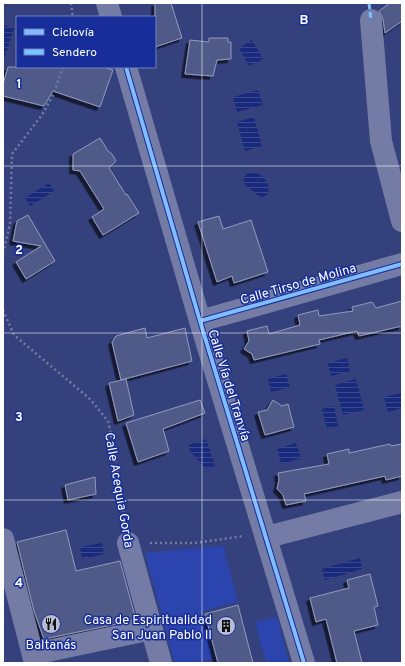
<svg xmlns="http://www.w3.org/2000/svg" width="405" height="666" font-family="Overpass,sans-serif">
  <style>
    .green { fill: #2c44ae }
    .water { fill: url(#water-rules) }
    .building { fill: #505a89; stroke: #939abb; filter: url(#shadow) }
    .lines { fill: none; stroke-linecap: round; stroke-linejoin: round }
    .path { stroke: #747ca6; stroke-width: 2.5; stroke-dasharray: 2 3; stroke-linecap: butt }
    .minor { stroke: #747ca6; stroke-width: 22 }
    .quiet { stroke: #76c5fe; stroke-width: 3; stroke-dasharray: 6 3; stroke-linecap: butt }
    .cycleway-casing { stroke: #172d99; stroke-width: 6 }
    .cycleway { stroke: #80bcff; stroke-width: 4 }
    .grid { fill: none; stroke: #fff; stroke-width: 1; stroke-opacity: 0.55 }
    .labels { text-anchor: middle; stroke-width: 3; stroke-linejoin: round; paint-order: stroke }
    .street-label { font-size: 13px; fill: #fff; stroke: #172d99 }
    .poi-label { font-size: 13px; fill: #fff; stroke: #172d99; text-anchor: end }
    .grid-label { font-size: 13px; text-anchor: middle; font-weight: bold; fill: #fff; stroke: #172d99; stroke-width: 3; stroke-linejoin: round; paint-order: stroke }
  </style>
  <defs>
    <pattern id="water-rules" width="6" height="5" patternUnits="userSpaceOnUse"><rect width="6" height="5" fill="#19297b"/><path d="M0 2.5h6" fill="none" stroke="#3c498f"/></pattern>
    <filter id="shadow"><feDropShadow dx="-3.5" dy="3.5" stdDeviation="0" flood-color="#0009"/></filter>
  </defs>
  <rect width="100%" height="100%" fill="#34417c"/>
  <path class="green" d="M223 546 238 602 203 611 215 658 197 663H175L145 553Z
    M277 617 289 663H266L255 622Z"/>
  <path class="water" d="M3 25 14 28 5 57 3 56Z
    M252 40 263 59 249 66 239 48Z
    M258 90 263 105 237 112 233 97Z
    M254 117 262 146 245 151 237 122Z
    M251 172C261 173 269 181 269 190L266 196C257 200 253 188 245 185 242 179 245 174 251 172Z
    M49 183 54 191 30 206 25 198Z
    M347 358 350 371 331 376 328 363Z
    M286 374 290 387 271 392 268 379Z
    M356 379 364 410 343 415 335 385Z
    M402 393V408L388 412 384 397Z
    M334 406 338 426 327 429 322 409Z
    M206 439 215 466 206 469 190 451 189 445Z
    M296 443 301 458 281 464 277 449Z
    M102 543 104 554 82 559 80 547Z
    M360 558 362 569 325 580 322 569Z"/>
  <path class="building" d="M155 3H171L182 38 155 47Z
    M390 3H402V21L385 33 383 19 379 11Z
    M209 38H228V42H231V59L217 60 213 76 185 74 190 40 209 42Z
    M8 67H104L113 70 100 107 53 91 44 106 3 96V84Z
    M100 138 108 151 112 154 116 161 109 168 126 195 127 194 139 213 103 235 92 217 104 209 80 171 73 170V154Z
    M28 215 55 261 26 279 16 262 41 246 13 241 17 221Z
    M219 216 223 229 251 220 268 272 234 283 232 276 217 282 198 222Z
    M402 301V326L359 336 357 331 319 340 320 344 254 360 252 354 244 349 249 341 247 331 267 326 269 334 300 325 298 315 318 310 319 316 353 311 352 307 372 302 376 308Z
    M145 328 147 338 185 328 192 361 121 380 112 342 116 336Z
    M126 379 134 415 118 421 109 383Z
    M200 400 205 413 163 429 169 451 138 462 126 423Z
    M273 400 282 406 288 404 294 427 265 435 258 412 267 410Z
    M390 444 391 446 402 444V476L386 480 385 476 304 494 306 501 286 505 283 495 277 489 279 480 278 473 329 464 327 454 349 449V453Z
    M95 477 96 494 68 500 65 485Z
    M66 530 76 571 120 561 136 620 44 639 34 611 17 542Z
    M370 574 378 606 374 607 378 625 354 631 362 663H337L326 619 316 622 310 598 349 588 347 580Z
    M238 605 253 663H218L205 614Z"/>
  <g class="lines">
    <path class="path" d="M71 3 73 17
      M3 253 10 224 12 154 42 115 53 95 63 67
      M3 310 14 335 90 399 108 421 113 445 125 522
      M150 543H195L244 536"/>
    <path class="minor" d="M107 3 111 17
      M371 20 381 141 402 221
      M126 67 200 321 304 663
      M200 321 402 264
      M267 537 402 502
      M3 539 35 663
      M128 543 161 663
      M33 654 152 629"/>
    <path class="quiet" d="M369 3 371 20"/>
    <defs>
      <path id="cycleway" d="M126 67 200 321 304 663
        M200 321 402 264"/>
    </defs>
    <use href="#cycleway" class="cycleway-casing"/>
    <use href="#cycleway" class="cycleway"/>
  </g>
  <path class="grid" d="M202 3V663M3 166H402M3 333H402M3 500H402"/>
  <defs>
    <symbol id="restaurant-disc" viewBox="-11 -11 22 22"><circle r="9.5" fill="#b8bcd1" stroke="#172d99"/><path d="M-5-6h1v4h1v-4h1v4h1v-4h1v5L-1.5 .5V6h-2V.5L-5-1ZM5-6V6H3V1.5H1.5Q1.5-4 5-6Z" fill="#111"/></symbol>
    <symbol id="building-disc" viewBox="-11 -11 22 22"><circle r="9.5" fill="#b8bcd1" stroke="#172d99"/><path d="M-4-6H4V6H1V3H-1V6H-4ZM-2.5-4.3h1.7v1.8h-1.7ZM.8-4.3h1.7v1.8H.8ZM-2.5-1h1.7V.8h-1.7ZM.8-1h1.7V.8H.8Z" fill="#111"/></symbol>
  </defs>
  <g fill-rule="evenodd">
    <use href="#restaurant-disc" x="40" y="613" width="22" height="22"/>
    <use href="#building-disc" x="215" y="615" width="22" height="22"/>
  </g>
  <g class="labels">
    <g class="street-label">
      <text transform="translate(298 283) rotate(-16)" y="5">Calle Tirso de Molina</text>
      <text transform="translate(230 385) rotate(73)" y="5">Calle Vía del Tranvía</text>
      <text transform="translate(120 490) rotate(80)" y="5">Calle Acequia Gorda</text>
    </g>
    <g class="poi-label">
      <text x="212" y="624">Casa de Espiritualidad<tspan x="212" dy="15">San Juan Pablo II</tspan></text>
      <text x="51" y="649" text-anchor="middle">Baltanás</text>
    </g>
  </g>
  <g class="grid-label">
    <text x="304" y="24">B</text>
    <text x="19" y="88">1</text>
    <text x="19" y="254">2</text>
    <text x="19" y="421">3</text>
    <text x="19" y="587">4</text>
  </g>
  <rect width="405" height="666" fill="none" stroke="#ffffff" stroke-width="8"/>
  <rect x="16" y="16" width="140" height="52" fill="#172d99" stroke="#7481c2"/>
  <rect x="24" y="29" width="20" height="6" fill="#80bcff" stroke="#7481c2"/>
  <text x="52" y="36" font-size="12" fill="#ffffff">Ciclovía</text>
  <rect x="24" y="49" width="20" height="6" fill="#76c5fe" stroke="#7481c2"/>
  <text x="52" y="56" font-size="12" fill="#ffffff">Sendero</text>
</svg>
